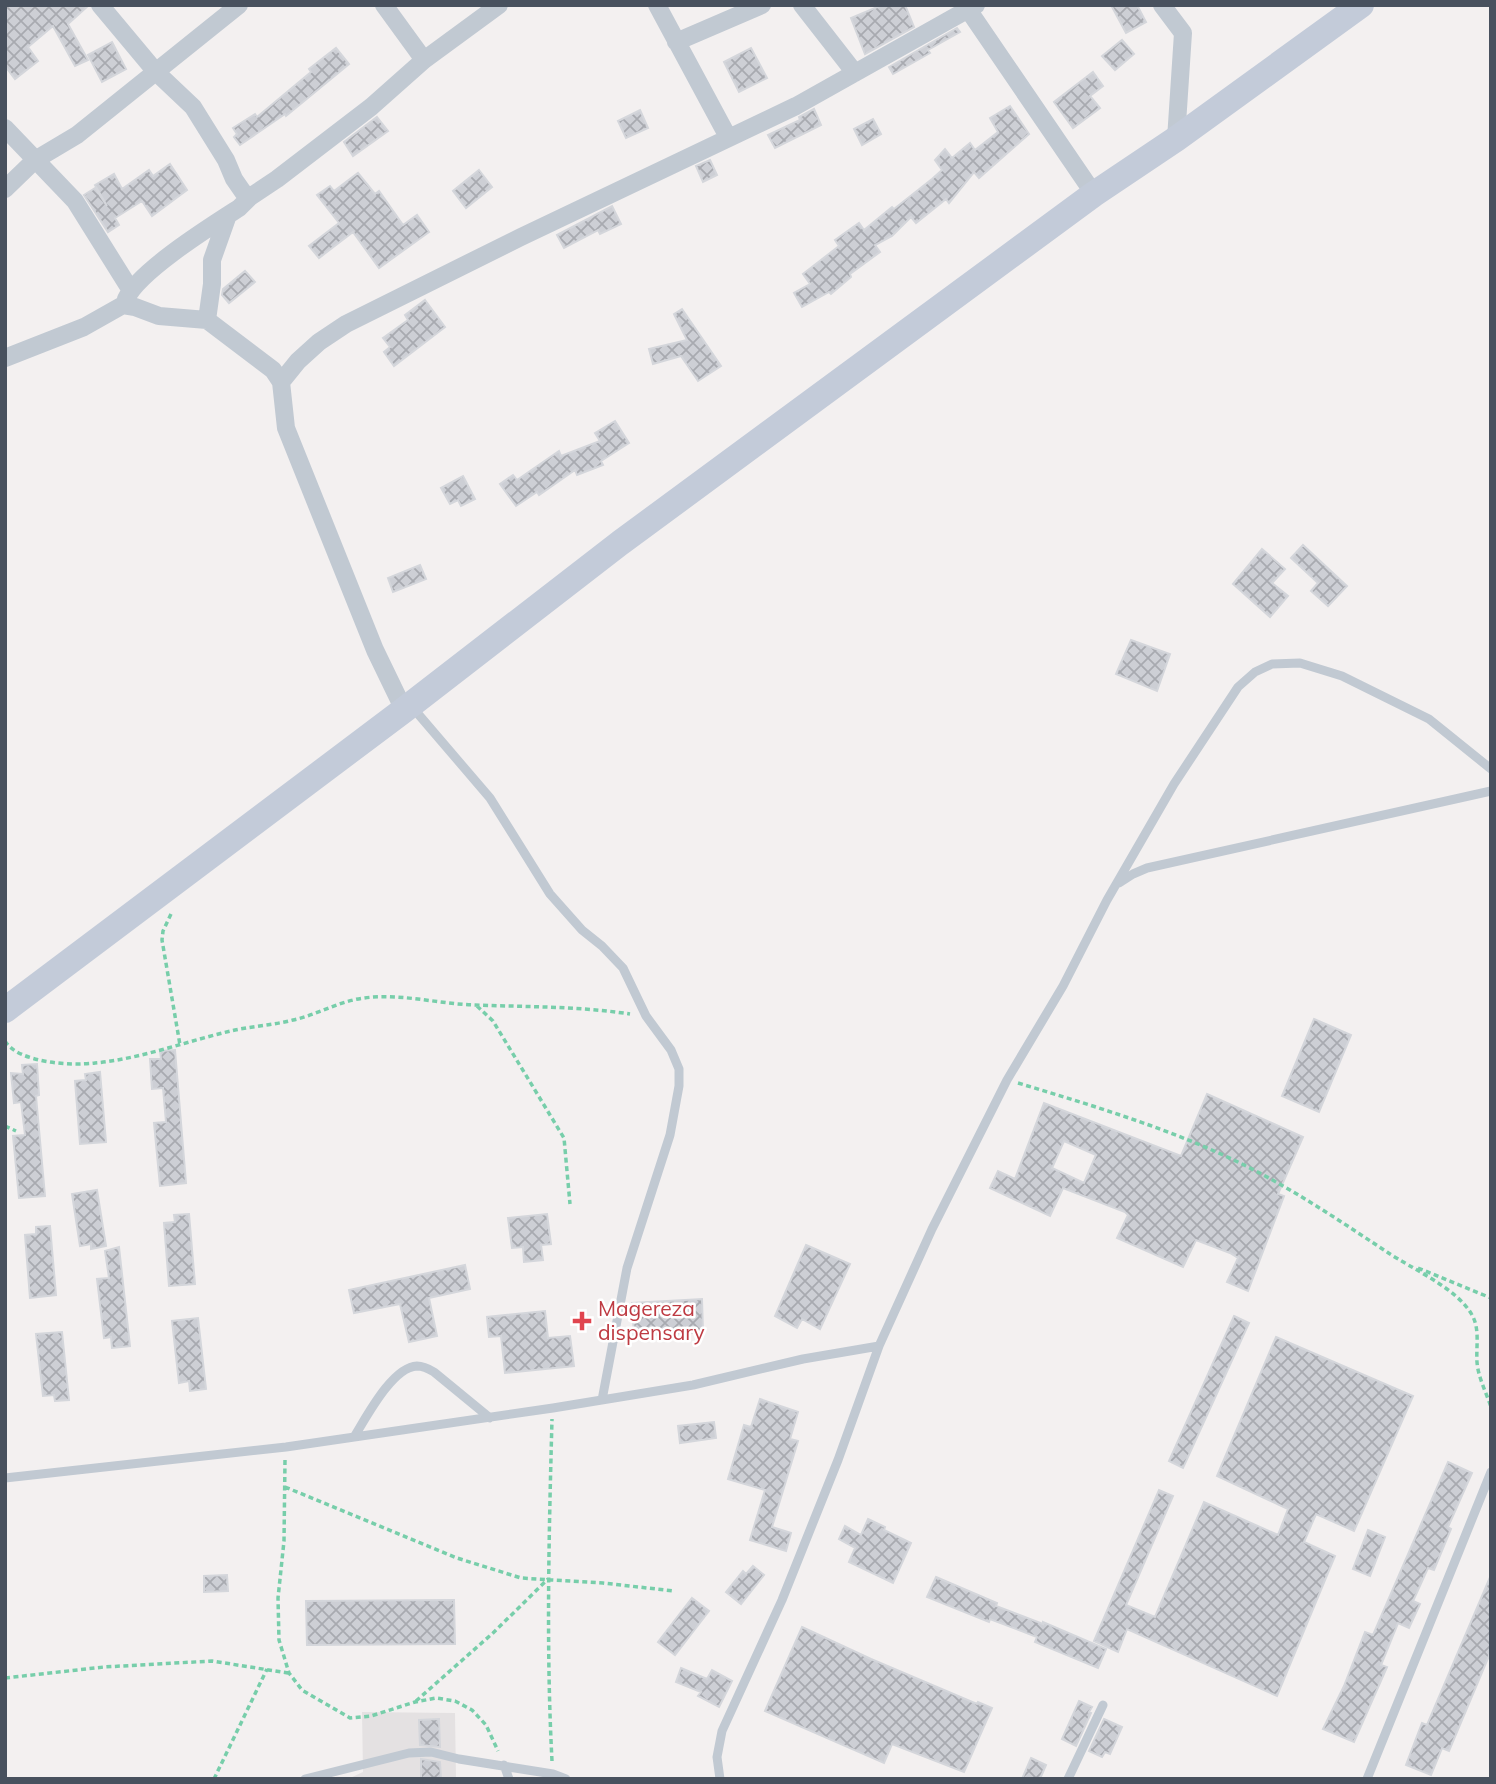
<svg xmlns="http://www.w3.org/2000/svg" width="1496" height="1784" font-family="Mulish,sans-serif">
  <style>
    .education { fill: #e4e1e2 }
    .building { fill: url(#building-cross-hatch); stroke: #d4d6db; stroke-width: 2; fill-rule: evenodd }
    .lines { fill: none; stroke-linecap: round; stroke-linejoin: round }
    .path { stroke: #77ceaa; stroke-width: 3.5; stroke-dasharray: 5 3.5; stroke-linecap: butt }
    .lane { stroke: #c1c9d2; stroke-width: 9 }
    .street { stroke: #c1c9d2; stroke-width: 18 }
    .secondary { stroke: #c3cbd9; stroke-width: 26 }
    .health-dot { fill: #e0444e; stroke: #fff; stroke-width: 2.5 }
    .labels { text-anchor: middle; stroke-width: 5; stroke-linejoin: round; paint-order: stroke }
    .health-label { font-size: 21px; fill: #be3a42; stroke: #fff; text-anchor: start }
  </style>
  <defs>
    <pattern id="building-cross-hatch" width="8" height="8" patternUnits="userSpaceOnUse" patternTransform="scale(1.75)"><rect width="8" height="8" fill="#cdcfd5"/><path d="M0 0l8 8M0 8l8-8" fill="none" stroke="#a8aab0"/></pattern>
  </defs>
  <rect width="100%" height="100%" fill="#f3f0f0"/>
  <path class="education" d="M362 1712 455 1713 456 1779H348L363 1772Z"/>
  <path class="building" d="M5 5H89L68 24 88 60 75 66 53 26 28 47 38 61 15 79 5 66Z
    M882 5H905L914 27 865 54 851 18Z
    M1111 5H1137L1146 22 1126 33Z
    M957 28 960 32 928 50 930 53 893 74 889 67Z
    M1122 40 1134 54 1115 70 1102 56Z
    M112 42 126 69 102 82 88 55Z
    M336 48 349 64 286 116 285 114 240 145 234 137 237 134 233 128 255 114 257 117 311 72 309 69Z
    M751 48 767 78 739 92 724 62Z
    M1093 72 1103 86 1090 96 1100 108 1073 128 1054 102Z
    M1010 106 1029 134 979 178 974 172 949 203 946 199 916 223 911 217 892 236 875 245 880 252 850 274 851 277 831 294 829 292 802 307 794 293 810 284 803 274 839 246 835 240 859 223 864 230 892 207 894 209 932 179 942 170 935 160 945 149 952 158 970 143 975 150 998 132 990 118Z
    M814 109 821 125 775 148 768 135 800 120 799 117Z
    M640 110 648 128 626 138 618 121Z
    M377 117 388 131 353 156 344 142Z
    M873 119 881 134 862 145 854 129Z
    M710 160 717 175 703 182 696 166Z
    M170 164 187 190 152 216 142 201 115 218 119 225 108 232 84 195 95 188 107 206 95 185 114 174 122 189 149 170 153 176Z
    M479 170 492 187 466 208 453 191Z
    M358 173 375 194 379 191 403 225 417 215 429 232 379 268 353 232 319 258 309 246 339 223 317 195 330 186 334 191Z
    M612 206 621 224 600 234 598 230 564 248 557 235Z
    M245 271 255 282 229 303 222 295 223 289Z
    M425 300 445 327 394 366 384 352 390 347 383 338 408 320 405 315Z
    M682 309 721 366 698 381 681 356 653 364 649 349 687 340 674 314Z
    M615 421 629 443 601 461 603 465 577 475 575 470 539 495 537 492 516 506 500 484 513 475 517 480 559 451 561 456 600 441 595 433Z
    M463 476 475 499 461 506 458 500 450 504 441 488Z
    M1303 545 1347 586 1328 606 1311 591 1318 583 1291 558Z
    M1262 549 1285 569 1272 583 1288 596 1270 617 1233 584Z
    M420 565 426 579 393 592 388 578Z
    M1131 640 1170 654 1157 691 1116 674Z
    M1314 1019 1351 1035 1319 1112 1282 1096Z
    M175 1050 186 1183 160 1186 154 1123 166 1122 163 1088 152 1089 150 1059H161L160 1051Z
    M37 1064 39 1095 36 1096 45 1196 19 1198 13 1136 25 1135 21 1102 14 1103 11 1073 23 1074 22 1065Z
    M100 1072 106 1142 80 1144 75 1081 86 1080 85 1074Z
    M1207 1094 1303 1137 1278 1194 1284 1196 1248 1291 1227 1282 1238 1258 1230 1253 1196 1240 1183 1267 1117 1238 1128 1215 1125 1212 1063 1188 1050 1216 990 1188 998 1171 1015 1179 1044 1103 1181 1156ZM1064 1141 1096 1155 1084 1183 1052 1168Z
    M97 1190 106 1246 91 1249V1244L80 1246 72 1194Z
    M189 1214 195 1284 169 1286 164 1223 175 1222 174 1215Z
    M547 1214 551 1244 541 1245 543 1260 524 1262 523 1247 512 1248 508 1218Z
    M50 1226 56 1295 30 1298 25 1235 36 1234V1227Z
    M806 1245 850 1264 820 1329 802 1319 797 1328 775 1316Z
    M119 1247 130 1346 112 1348 111 1337 104 1338 97 1279 109 1278 105 1251Z
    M465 1265 470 1289 429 1298 437 1336 409 1342 400 1304 354 1313 349 1290Z
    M702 1299 703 1332 634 1336 632 1303Z
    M545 1311 548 1338 570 1336 574 1366 505 1373 501 1336 489 1337 487 1317Z
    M1234 1316 1249 1323 1183 1468 1169 1461Z
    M198 1318 206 1389 190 1391 189 1381 179 1383 172 1321Z
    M62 1332 69 1400 55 1401 54 1395 43 1396 36 1334Z
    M1276 1337 1413 1396 1354 1531 1316 1514 1304 1542 1335 1556 1277 1696 1127 1629 1118 1652 1094 1641 1159 1490 1173 1496 1126 1605 1155 1617 1204 1502 1278 1535 1288 1509 1217 1476Z
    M760 1399 798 1412 790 1439 798 1441 772 1527 791 1533 786 1551 750 1540 765 1490 728 1479 744 1425 751 1427Z
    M714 1422 716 1438 680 1443 678 1426Z
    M1448 1462 1472 1473 1448 1527 1451 1529 1434 1570 1428 1568 1413 1601 1420 1604 1409 1628 1398 1623 1381 1665 1387 1667 1354 1742 1323 1729 1344 1686 1365 1632 1373 1635Z
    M868 1519 885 1527 884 1530 911 1543 893 1583 849 1562 855 1548 839 1539 845 1526 861 1535Z
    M1368 1530 1385 1537 1370 1576 1353 1569Z
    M753 1566 764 1575 741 1604 726 1592 743 1571 746 1574Z
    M227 1575 228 1591 204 1592V1576Z
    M1491 1575V1651L1449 1751 1442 1748 1431 1775 1406 1765 1422 1723 1427 1725Z
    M936 1577 997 1603 996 1606 1043 1624V1622L1106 1649 1098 1668 1035 1642 1037 1637 990 1619 989 1622 927 1597Z
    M692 1598 709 1611 675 1655 658 1642Z
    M454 1600 455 1644 307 1645 306 1601Z
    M802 1627 871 1659 977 1704 978 1702 992 1708 964 1772 892 1744 884 1763 765 1711Z
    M681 1668 707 1679 712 1670 732 1681 719 1707 698 1696 701 1692 676 1682Z
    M1079 1701 1092 1707 1089 1712 1091 1713 1076 1746 1062 1739Z
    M439 1719 440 1747 420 1745 419 1720Z
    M1104 1719 1122 1727 1110 1754 1105 1752 1102 1757 1089 1751Z
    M1031 1758 1046 1765 1040 1779H1022Z
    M421 1759 440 1762 441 1779H421Z"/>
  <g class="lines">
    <path class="path" d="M171 914 163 931 162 940 180 1045
      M477 1006 493 1021 564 1138 570 1204
      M5 1041C18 1063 72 1066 95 1063 141 1059 190 1040 235 1030 254 1026 274 1025 293 1020 317 1015 339 1001 364 998 401 993 438 1004 475 1005 527 1007 578 1006 630 1014
      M1018 1083C1094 1106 1171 1129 1242 1164 1293 1189 1340 1221 1387 1252 1412 1269 1457 1288 1472 1315 1480 1329 1476 1346 1477 1362 1478 1377 1486 1392 1491 1407
      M5 1126 16 1131
      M1418 1268 1491 1298
      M285 1460 284 1541 278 1598 279 1640 289 1673 302 1690 350 1718 371 1716 415 1702 436 1698 455 1701 472 1710 486 1725 498 1751
      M285 1487 457 1558 521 1578 603 1583 674 1591
      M5 1678 104 1667 212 1661 288 1673
      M416 1701 493 1633 548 1579
      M552 1761C546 1647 549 1533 552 1419
      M214 1779 267 1669"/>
    <path class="lane" d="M413 708 490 798 550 894 582 930 602 946 623 968 646 1016 671 1050 679 1069V1086L670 1135 627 1268 602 1400
      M1119 883 1133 874 1147 868 1491 791
      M354 1437C366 1418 392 1367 417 1366 423 1366 429 1369 434 1372L490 1418
      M5 1478 286 1447 553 1408 693 1385 803 1359 879 1346
      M504 1765 509 1779
      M305 1779 409 1753 431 1752 459 1759 553 1774 566 1779
      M720 1779 717 1757 722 1731 782 1600 838 1460 879 1346 932 1229 1007 1080 1063 986 1107 900 1174 784 1238 687 1255 672 1272 664 1300 663 1342 676 1429 719 1491 769
      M1068 1779 1103 1705
      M1367 1779 1491 1472"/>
    <path class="street" d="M100 5 156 72 193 107 226 160 234 179 243 192 250 197 277 179 371 107 424 60 499 5
      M384 5 424 60
      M657 5 728 137
      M802 5 855 73
      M965 5 1094 194
      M1162 5 1183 33 1176 139
      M676 42 762 5
      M5 128 75 201 130 289
      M5 189 35 160 77 135 239 5
      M126 299C139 271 211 226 239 208L250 197
      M207 320 212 284V260L228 215
      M5 358 84 327 123 305 135 307 159 316 207 320 273 370 281 382 286 428 375 650 404 710
      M281 382 298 361 319 342 346 324 521 237 796 106 976 5"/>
    <path class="secondary" d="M5 1010 404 710 620 543 1094 194 1176 139 1361 5"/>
  </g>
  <path class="health-dot" d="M578.5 1310.5h7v7h7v7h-7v7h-7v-7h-7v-7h7z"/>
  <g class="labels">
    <g class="health-label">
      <text x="598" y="1316">Magereza<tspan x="598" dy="24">dispensary</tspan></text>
    </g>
  </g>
  <rect width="1496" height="1784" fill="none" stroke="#48515e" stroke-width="14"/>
</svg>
